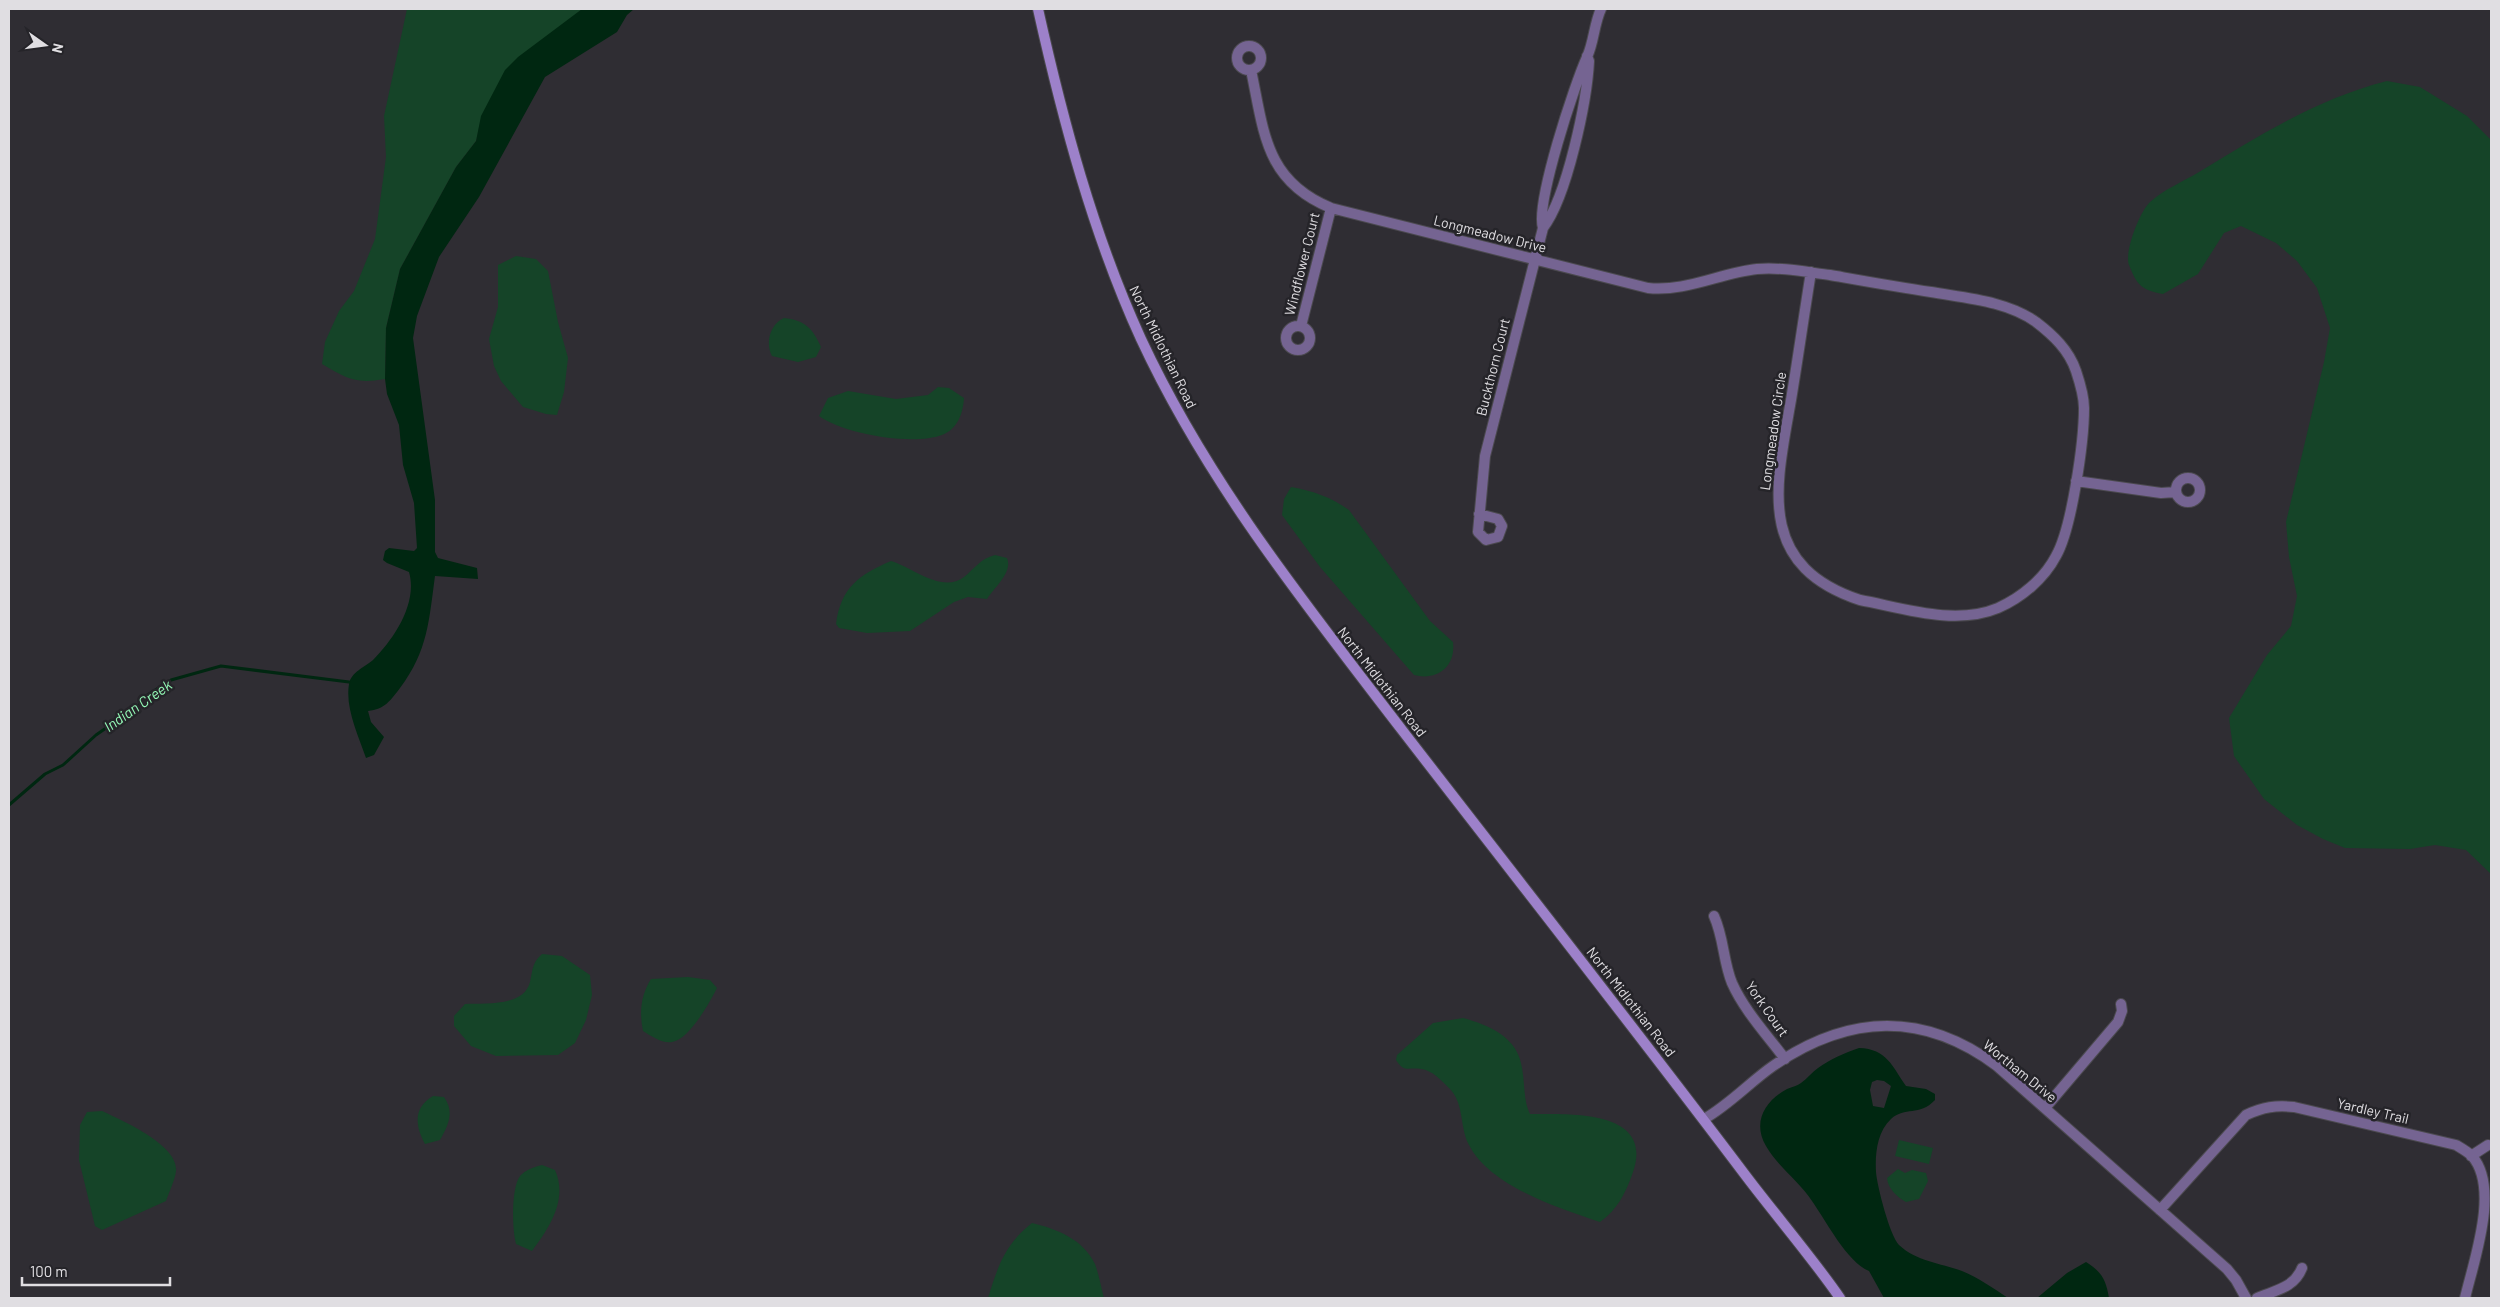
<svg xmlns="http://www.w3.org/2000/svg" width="2500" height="1307" font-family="Barlow,sans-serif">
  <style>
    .green { fill: #154428 }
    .water { fill: #002711; fill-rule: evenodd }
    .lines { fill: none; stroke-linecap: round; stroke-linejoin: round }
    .stream { stroke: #002711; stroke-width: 3 }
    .minor-casing { stroke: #4b494f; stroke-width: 12 }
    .secondary-casing { stroke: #4b494f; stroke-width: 12 }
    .minor { stroke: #756492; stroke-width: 10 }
    .secondary { stroke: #9d81ca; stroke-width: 10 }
    .labels { text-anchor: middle; stroke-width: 5; stroke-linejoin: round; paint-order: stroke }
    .street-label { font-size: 14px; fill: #e0dee2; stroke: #252429 }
    .water-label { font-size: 15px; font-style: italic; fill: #94f9b7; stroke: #252429 }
  </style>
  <rect width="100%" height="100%" fill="#2f2d33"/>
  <path class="green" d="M407 9H582L482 116 476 141 456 167 400 269 386 328 385 379C355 384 348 379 322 364L325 342 339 311 354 291 375 239 386 157 384 116Z
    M2387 81 2420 87 2467 116 2491 140V874L2466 850 2435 845 2410 849 2345 848 2323 839 2297 825 2264 799 2234 756 2229 718 2267 655 2291 626 2297 596 2289 557 2286 522 2324 362 2330 328 2317 288 2297 261 2276 243 2241 226 2224 233 2198 274 2163 294C2141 290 2137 285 2129 265 2124 252 2140 211 2150 202 2163 190 2184 181 2199 172 2258 136 2319 98 2387 81Z
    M516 256 536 259 548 271 558 322 568 358 564 392 557 415 546 414 523 407 501 381 494 366 489 339 498 307V265Z
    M784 318C804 320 813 328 821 347L816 357 798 362 772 356C765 343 770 324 784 318Z
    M938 387 949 388 964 398C963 413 958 429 942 435 912 446 844 434 819 416L828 398 848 391 896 399 928 395Z
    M1291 487C1313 491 1331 497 1349 510L1430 621 1453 642C1456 667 1437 681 1414 675L1320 567 1282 515 1284 499Z
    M995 555 1007 558C1013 572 995 587 987 599L968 597 954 602 910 631 867 633 839 628 836 624C841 587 859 575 891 561 912 567 942 594 964 577 975 568 980 559 995 555Z
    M542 954 562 956 590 975 592 995 586 1020 575 1043 558 1055 496 1056 471 1046 454 1026V1016L465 1004C484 1003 524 1007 530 982 533 969 532 963 542 954Z
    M688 977 710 980 717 988C710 1002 689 1040 672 1042 663 1044 651 1036 643 1031 639 1012 641 995 651 979Z
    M1463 1018C1489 1025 1518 1037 1522 1068 1525 1083 1523 1099 1530 1114 1570 1114 1657 1109 1632 1175 1625 1194 1617 1210 1600 1222 1558 1208 1490 1186 1469 1145 1459 1126 1465 1104 1449 1088 1442 1081 1432 1070 1421 1069 1408 1067 1404 1073 1396 1060L1397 1055 1433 1023Z
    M433 1096 444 1097C455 1112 448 1126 440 1140L425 1144C415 1125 413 1108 433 1096Z
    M102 1111C121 1120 179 1145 176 1171 175 1180 169 1192 166 1201L102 1230 95 1226 79 1160 80 1125 87 1112Z
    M1899 1140 1933 1148 1929 1164 1895 1156Z
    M542 1165 555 1170C568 1199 550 1227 532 1251L516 1244C512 1229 511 1188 520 1176 525 1170 534 1167 542 1165Z
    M1898 1169 1905 1173 1912 1170 1926 1173 1928 1181 1919 1199 1906 1202C1897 1197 1888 1189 1887 1178Z
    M1032 1223C1057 1229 1083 1239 1095 1264 1099 1275 1101 1287 1104 1298H988C998 1266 1005 1244 1032 1223Z"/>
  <path class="water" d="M582 9H634L627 15 617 32 545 77 479 197 439 257 417 316 413 338 435 500V552L438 558 477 568 478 579 435 576C429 620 428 651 400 688 390 701 385 709 368 711L371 722 384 737 374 755 366 758C358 735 345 708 349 684 351 672 365 667 373 660 394 639 418 603 409 572L387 563 383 560 385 551 389 548 414 551 417 548 414 503 403 465 399 425 387 394 385 379 386 328 400 269 456 167 476 141 481 116 505 70 518 57Z
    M1859 1048C1887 1049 1892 1066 1906 1086L1926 1089 1935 1094V1100C1919 1117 1905 1106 1891 1119 1877 1132 1875 1154 1876 1172 1877 1186 1890 1236 1899 1245 1916 1261 1940 1263 1962 1271 1979 1278 1993 1288 2008 1298H1884L1869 1271C1847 1262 1826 1221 1812 1201 1799 1181 1778 1167 1766 1146 1752 1122 1765 1101 1787 1089 1791 1087 1797 1086 1801 1083 1807 1079 1812 1072 1818 1068 1831 1059 1844 1053 1859 1048ZM1877 1080 1884 1081 1891 1086 1884 1108 1873 1106 1870 1090 1872 1082Z
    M2086 1262C2102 1272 2106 1280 2109 1298H2037L2067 1273Z"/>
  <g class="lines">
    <path class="stream" d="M9 805 45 774 63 765 96 735 139 705 146 696 171 680 221 666 349 682"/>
    <defs>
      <path id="minor" d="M1237 58a12 12 0 1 1 24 0a12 12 0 1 1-24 0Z
        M1251 70C1264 132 1265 181 1331 208L1648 288C1686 292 1720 273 1757 269 1782 267 1806 272 1830 275 1864 281 1897 287 1931 292 1965 298 2007 301 2036 322 2053 335 2069 350 2076 371 2080 383 2084 396 2084 408 2084 441 2072 528 2056 556 2044 579 2021 598 1998 608 1955 626 1903 608 1860 600 1755 565 1776 486 1791 400 1798 358 1804 315 1811 272
        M1543 228C1535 204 1575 83 1587 57 1594 42 1594 24 1601 9
        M1286 338a12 12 0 1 1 24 0a12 12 0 1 1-24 0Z
        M1301 326 1331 208
        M2176 490a12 12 0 1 1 24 0a12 12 0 1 1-24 0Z
        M2076 481 2161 493 2176 492
        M1479 514 1498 519 1502 526 1498 537 1486 540 1478 532 1485 456 1543 228C1567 197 1587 101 1589 61L1587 56
        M1714 916C1724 938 1723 961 1732 983 1744 1010 1767 1035 1785 1059
        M2045 1108 2118 1022 2122 1011 2121 1004
        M1704 1119C1729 1105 1750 1082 1773 1066 1849 1014 1923 1011 1997 1066L2227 1269 2236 1280 2246 1298
        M2471 1156 2488 1145
        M2160 1210 2246 1115C2263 1107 2276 1105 2294 1107L2456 1145C2461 1148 2468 1152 2472 1156 2500 1188 2474 1260 2465 1298
        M2257 1298C2276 1290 2294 1288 2302 1268"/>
      <path id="secondary" d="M1038 9C1063 121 1093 234 1141 339 1208 483 1306 605 1402 730 1517 879 1633 1026 1746 1176 1777 1217 1811 1256 1840 1298"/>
    </defs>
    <use href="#minor" class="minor-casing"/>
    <use href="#secondary" class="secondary-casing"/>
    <use href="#minor" class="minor"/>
    <use href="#secondary" class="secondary"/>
  </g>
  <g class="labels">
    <g class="street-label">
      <text transform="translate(1490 234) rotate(14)" y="5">Longmeadow Drive</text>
      <text transform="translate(1302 264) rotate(-76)" y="5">Windflower Court</text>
      <text transform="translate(1163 347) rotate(64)" y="5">North Midlothian Road</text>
      <text transform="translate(1493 367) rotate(-76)" y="5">Buckthorn Court</text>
      <text transform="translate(1773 431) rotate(-82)" y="5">Longmeadow Circle</text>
      <text transform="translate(1382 682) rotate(52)" y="5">North Midlothian Road</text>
      <text transform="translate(1631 1002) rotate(52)" y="5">North Midlothian Road</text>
      <text transform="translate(1767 1009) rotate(55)" y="5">York Court</text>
      <text transform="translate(2020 1071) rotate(39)" y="5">Wortham Drive</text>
      <text transform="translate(2373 1111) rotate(13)" y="5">Yardley Trail</text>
    </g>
    <g class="water-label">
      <text transform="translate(138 706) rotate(-35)" y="5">Indian Creek</text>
    </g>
  </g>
  <rect width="2500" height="1307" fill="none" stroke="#e0dee2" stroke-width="20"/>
  <g transform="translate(45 45) rotate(104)" stroke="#252429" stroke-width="4" paint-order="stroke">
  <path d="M0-4L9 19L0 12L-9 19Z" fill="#e0dee2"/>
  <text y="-8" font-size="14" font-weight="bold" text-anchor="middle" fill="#e0dee2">N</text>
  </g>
  <path d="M22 1277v8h148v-8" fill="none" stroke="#e0dee2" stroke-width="2.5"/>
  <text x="30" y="1277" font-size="15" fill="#e0dee2" stroke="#252429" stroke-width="4" paint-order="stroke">100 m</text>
</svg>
